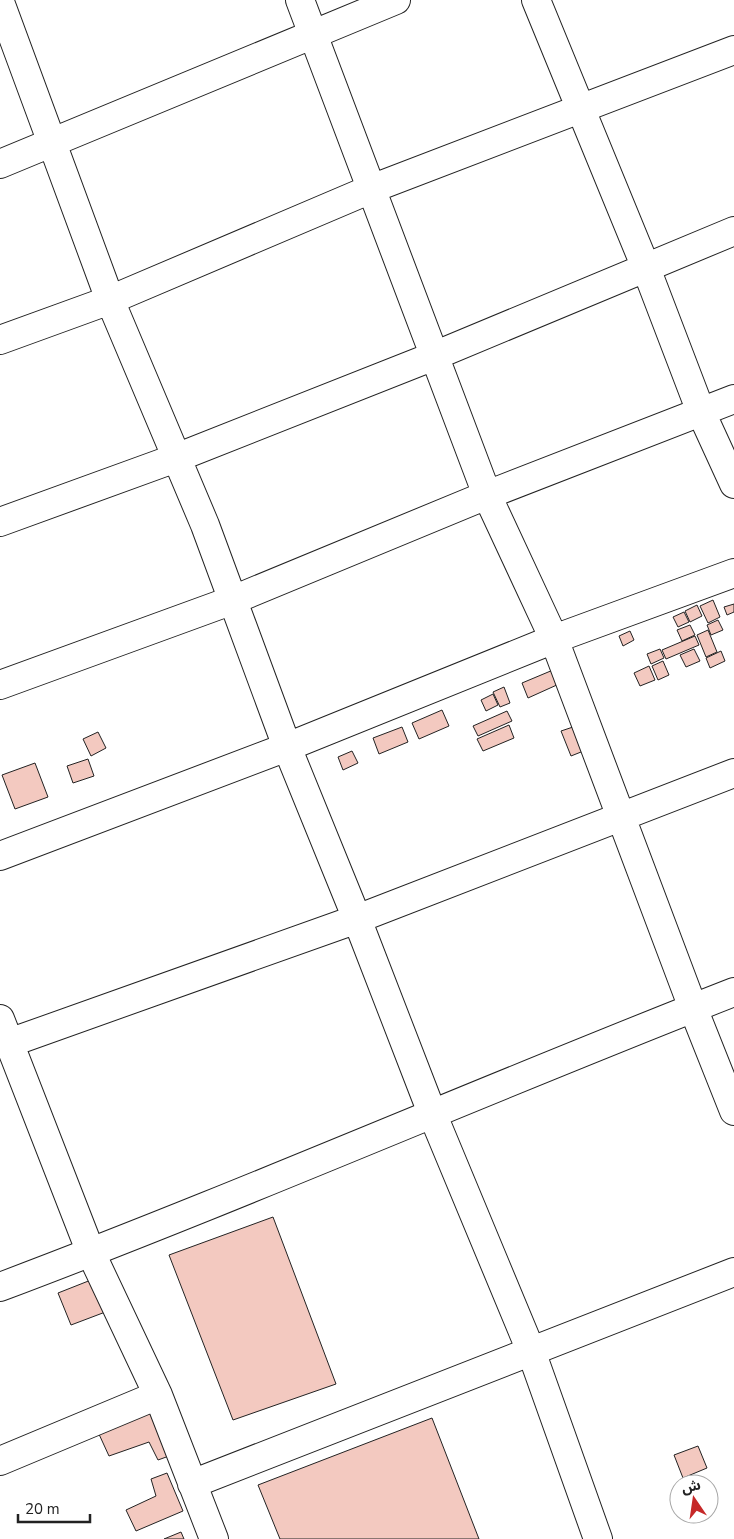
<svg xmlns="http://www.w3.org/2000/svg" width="734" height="1539" font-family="'Nunito Sans','Noto Sans Arabic',sans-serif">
	<rect width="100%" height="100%" fill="#fff"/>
	<path fill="#f3c9c0" stroke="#222" d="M713,600L720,617L708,623L700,606Z
		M734,604V612L727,615L724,607Z
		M697,605L702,616L690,622L685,611Z
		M684,612L689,622L678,627L673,617Z
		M718,620L723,630L711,635L707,625Z
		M690,625L695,635L682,641L677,630Z
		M708,630L717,652L706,657L697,635Z
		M630,631L634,640L623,646L619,636Z
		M695,636L699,645L666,659L662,650Z
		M660,649L664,658L651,664L647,654Z
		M694,649L700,661L686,667L680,655Z
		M721,651L725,661L710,668L706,658Z
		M663,661L669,675L658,680L652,666Z
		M649,666L655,680L640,686L634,673Z
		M553,670L559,684L528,698L522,683Z
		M504,687L510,703L500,707L493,692Z
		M493,694L498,705L486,711L481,700Z
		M442,710L449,726L419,739L412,723Z
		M507,711L512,721L478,736L473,726Z
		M509,725L514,738L483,751L477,739Z
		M576,726L586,750L571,756L561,731Z
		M402,727L408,742L379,754L373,738Z
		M98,732L106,748L91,756L83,739Z
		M352,751L358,763L343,770L338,757Z
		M88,759L94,776L73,783L67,766Z
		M35,763L48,797L15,809L2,775Z
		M273,1217L336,1384L233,1420L169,1255Z
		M96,1278L108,1311L71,1325L58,1293Z
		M163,1408L180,1452L158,1460L149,1442L109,1456L98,1432Z
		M432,1418L479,1539H280L258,1485Z
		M698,1446L707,1468L683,1478L674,1455Z
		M167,1473L183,1511L136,1531L126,1510L156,1496L151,1479Z
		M181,1532L184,1539H164Z"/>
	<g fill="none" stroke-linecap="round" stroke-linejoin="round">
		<g stroke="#222" stroke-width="30">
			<path id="minor" d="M300,0L487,495L554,639L693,1008L734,1111
				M536,0L646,268L701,412L734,484
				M0,2L110,300L205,525L287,747L357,919L432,1113L531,1351L598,1539
				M0,164L396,0
				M0,340L110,300L371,189L734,50
				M0,522L176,458L434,356L734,231
				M0,685L233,600L487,495L734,399
				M0,856L287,747L554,639L734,573
				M0,1019L91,1253L158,1395L214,1539
				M9,1043L357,919L734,773
				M0,1461L158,1395
				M192,1484L734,1272"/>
		</g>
		<g stroke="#222" stroke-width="30">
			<path id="highway" d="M0,1287C247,1194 488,1088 734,992"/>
		</g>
		<use href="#minor" stroke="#fff" stroke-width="28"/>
		<use href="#highway" stroke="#fff" stroke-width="28"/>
	</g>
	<g transform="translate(694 1499) rotate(347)"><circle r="24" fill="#ffffff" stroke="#a7a7a7"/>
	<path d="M0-4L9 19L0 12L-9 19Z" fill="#c62828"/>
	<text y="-8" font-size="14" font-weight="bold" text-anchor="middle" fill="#222222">ش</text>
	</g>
	<path d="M18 1514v8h72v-8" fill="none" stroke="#222222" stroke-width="2.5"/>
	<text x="25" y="1514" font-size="15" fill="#222222" stroke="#ffffff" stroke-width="4" paint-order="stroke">20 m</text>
</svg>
